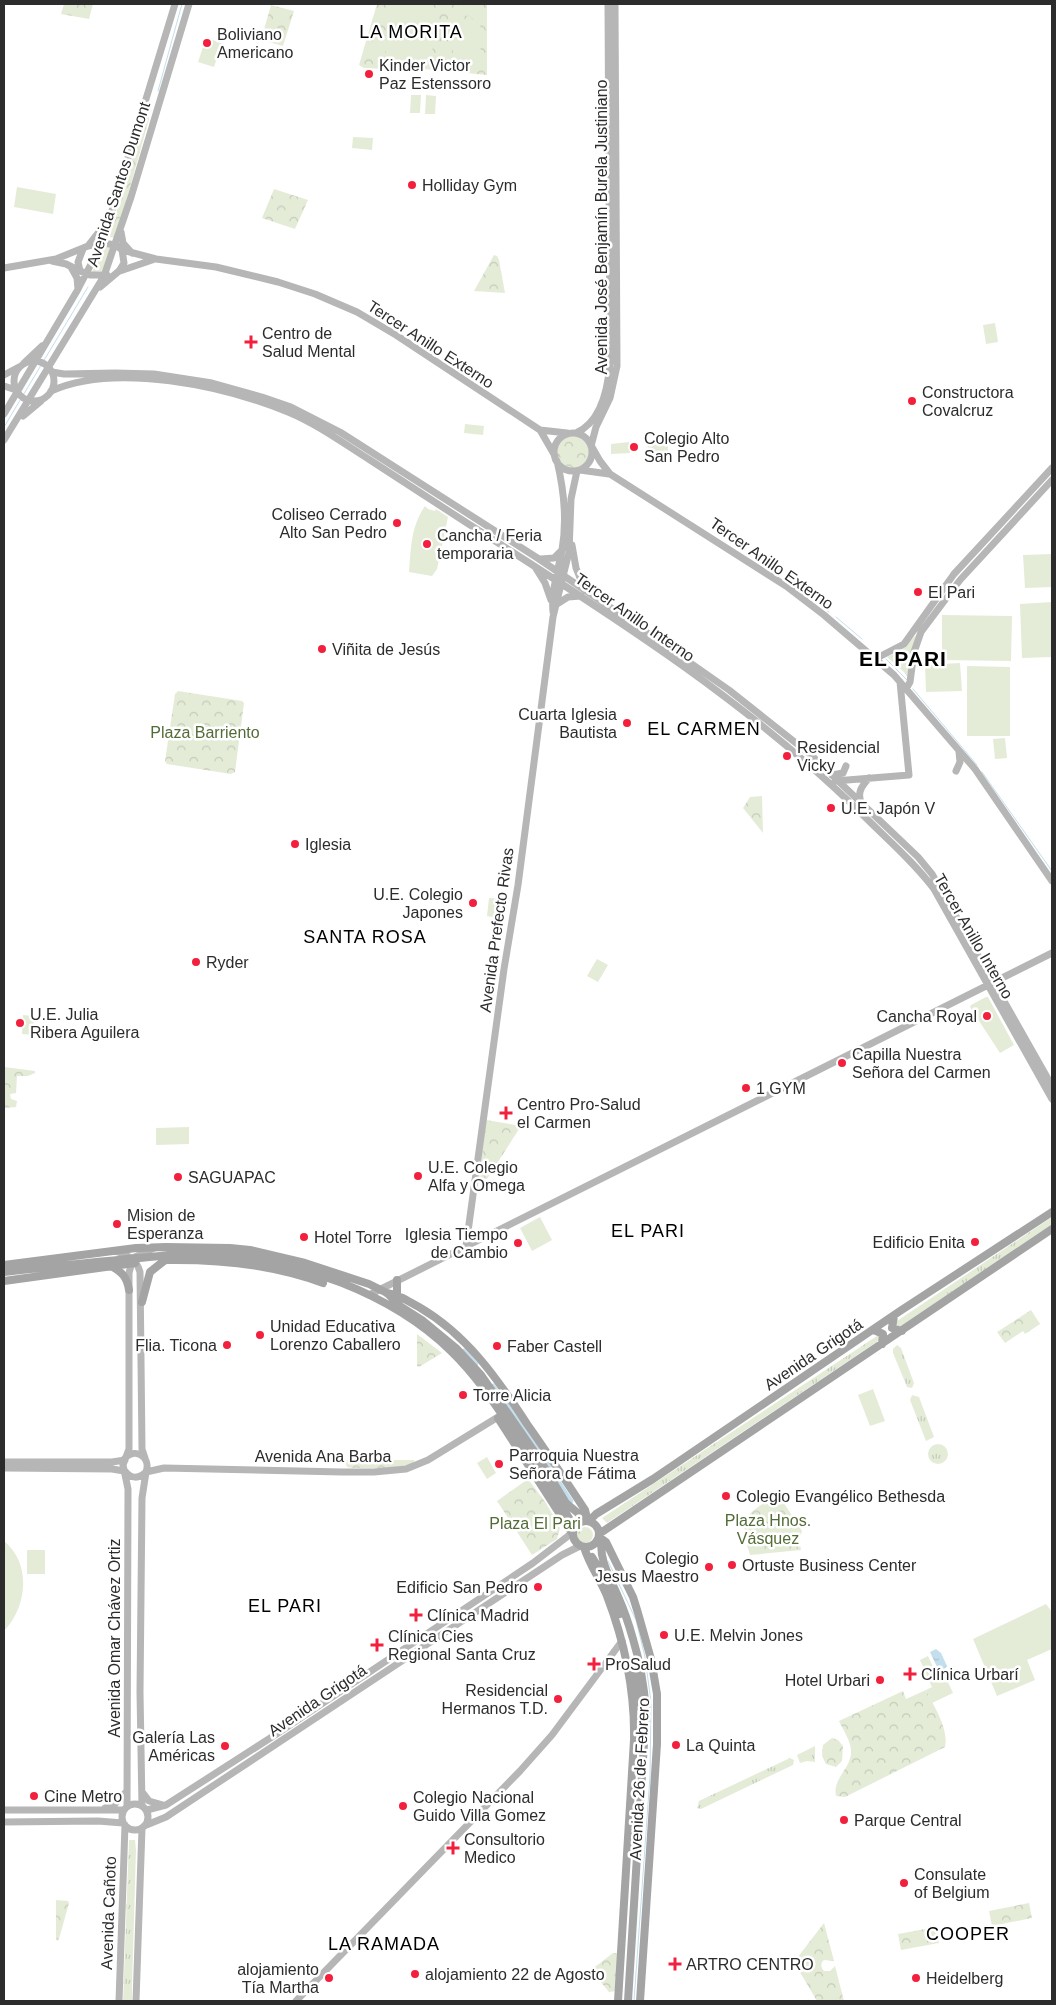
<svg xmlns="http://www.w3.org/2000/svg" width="1056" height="2005" font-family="Arial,sans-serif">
	<defs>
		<pattern id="grass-tufts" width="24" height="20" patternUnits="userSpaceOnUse" patternTransform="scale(1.25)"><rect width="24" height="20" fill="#e4ecd8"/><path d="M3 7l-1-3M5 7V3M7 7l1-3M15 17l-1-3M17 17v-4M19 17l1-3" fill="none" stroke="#c4cbba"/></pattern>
		<pattern id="forest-crowns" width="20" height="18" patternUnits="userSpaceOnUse" patternTransform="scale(1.25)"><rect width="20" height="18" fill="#e4ecd8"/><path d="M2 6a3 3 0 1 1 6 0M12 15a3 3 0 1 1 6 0" fill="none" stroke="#c4cbba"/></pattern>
		<pattern id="water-ripples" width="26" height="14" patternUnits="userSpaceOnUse" patternTransform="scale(1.25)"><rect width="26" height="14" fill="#c3dfed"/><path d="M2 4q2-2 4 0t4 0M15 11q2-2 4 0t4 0" fill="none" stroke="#a8c0cb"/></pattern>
	</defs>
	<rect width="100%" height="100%" fill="#fff"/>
	<path fill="url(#grass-tufts)" d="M107,247L112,248L102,271L92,272L103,249Z
		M1052,1217V1225L898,1328L894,1323Z
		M880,1334L881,1339L607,1523L602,1518Z
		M897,1345L901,1348L914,1383L912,1388L907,1387L893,1353V1349Z
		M912,1395L919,1397L934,1437L926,1441L910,1400Z
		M928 1454a10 10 0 1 1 20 0a10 10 0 1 1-20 0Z
		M577 1535a8 8 0 1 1 16 0a8 8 0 1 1-16 0Z
		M815,1746V1762L807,1761L800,1763L797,1755Z
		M790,1758L794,1760L793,1765L701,1809L697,1808L699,1801Z
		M129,1840H135L136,1850L132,1988V2001H123Z"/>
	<path fill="url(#forest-crowns)" d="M64,4H93L89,19L61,14Z
		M377,4H487V75L403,67L402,70L364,68L359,65Z
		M271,5L294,11L283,46L261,40Z
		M148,115L149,119L116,238L109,237L144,116Z
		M274,189L308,200L295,229L262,218Z
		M494,255L497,256L499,260L505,293L474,291Z
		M557 452a16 16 0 1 1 32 0a16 16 0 1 1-32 0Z
		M915,636L917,637L908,678L904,672L887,657L899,651Z
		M178,691L242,701L244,703L235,772L231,774L167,764L165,761L175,694Z
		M762,796L763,833L743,808L750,797Z
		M4,1067L35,1071V1073L28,1076H17L16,1093L10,1094L11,1099L17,1101L16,1107L4,1108Z
		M486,1120L521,1126L487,1179H479Z
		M1031,1310L1040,1324L1025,1334L1023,1331L1005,1343L997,1332Z
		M417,1334L442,1353L419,1367L417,1366Z
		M345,1460H414V1462L413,1464L391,1468H352L347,1467Z
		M528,1479L546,1503L560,1528L557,1539L532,1555L497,1501Z
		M778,1494L802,1531L799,1540L801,1550L750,1555C738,1515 746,1515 778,1494Z
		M926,1690C934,1707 949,1728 945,1747L845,1797L836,1796C832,1778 852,1768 851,1751C851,1741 843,1730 839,1721L903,1691L906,1699Z
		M832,1738L838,1740L843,1746L842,1761L836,1767L826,1764L822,1756L823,1745Z
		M56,1900L68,1901L69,1903L59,1939L57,1941L56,1938Z
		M1029,1903L1032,1918L992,1926L989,1911Z
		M824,1923L834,1961L824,1960C820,1963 821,1968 824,1971H830L835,1966L844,2001H817L794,1962Z
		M936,1927L939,1943L901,1950L898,1934Z
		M613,1953H618L616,1991L609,1992L591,1970Z"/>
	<path fill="#e4ecd8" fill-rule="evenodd" d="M387,4H431L433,61L389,62Z
		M459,4H479V10L465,11L475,16L476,13H480L481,67H475V64C466,70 455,68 449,59L448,20L451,14L459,11ZM459,15L470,16L475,21C475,33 480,63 465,64C459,65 455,62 452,58L451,21Z
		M453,21H474V58L453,59Z
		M206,38L222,43L214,67L198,62Z
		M372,42H385V61H372Z
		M411,95H421L420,113H410Z
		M426,95L436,96L435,114H425Z
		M353,137L373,138L372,150L352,148Z
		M17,187L56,194L53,214L14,207Z
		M995,323L998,342L986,344L983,325Z
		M465,424L484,426L483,435L464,433Z
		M647,440H668V452H648Z
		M629,442L630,453L611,454V444Z
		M425,506L428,509L435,511L436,509L448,517L437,569L432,576L409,572C411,548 411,526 425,506Z
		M1052,554V587L1025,588L1023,555Z
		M1052,602V657L1022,658L1020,604Z
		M942,615L1012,616L1011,661L942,660Z
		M960,663L962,691L926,692L925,665Z
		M967,666L1010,667V736H967Z
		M1005,738L1007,758L995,759L993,739Z
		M489,898L500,899L497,918L487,916Z
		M597,959L608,965L598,982L587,976Z
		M986,997H988L1014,1045L1000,1053L970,1007L971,1005Z
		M23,1015L34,1016L33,1035L22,1034Z
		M189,1127V1144L156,1145V1128Z
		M540,1217L552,1240L532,1251L520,1228Z
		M873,1389L885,1421L870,1426L858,1395Z
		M487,1457L496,1473L487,1479L477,1463Z
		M4,1541C32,1564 27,1607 4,1631Z
		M27,1550H45V1574H27Z
		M1046,1604L1052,1612V1649L1027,1660L1035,1680L997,1696L973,1639Z
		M928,1656L940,1683L947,1680L953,1693L932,1703L926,1690L932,1687L920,1660Z"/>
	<path fill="url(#water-ripples)" d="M936,1649L941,1653L947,1666L943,1671L938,1669L930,1652Z"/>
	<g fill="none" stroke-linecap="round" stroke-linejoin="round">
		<path stroke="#c3dfed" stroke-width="1" d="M158,91L182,4
			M4,427L88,287
			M798,590L823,607
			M826,610L829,612
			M836,617L862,639
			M886,659L907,680
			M913,689L977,765
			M982,772L1052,871
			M608,1561L636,1620L645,1657L651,1702L650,1776L634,2001"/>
		<path stroke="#c3dfed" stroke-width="4.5" d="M464,1351L476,1364
			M493,1386L525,1430L571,1501"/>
		<path stroke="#b6b6b6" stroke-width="7" d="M121,232L123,243L132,253
			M88,246L106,223
			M83,249L78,262L80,271L90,275H107
			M122,250L156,259L216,267L278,282L315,294L357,312L396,335L540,430L555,456
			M52,261L66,264L80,271
			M71,267L77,278L78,289
			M4,268L56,259L88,246L102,243L116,245L122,250L124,263L119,271L100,287
			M120,271L155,259
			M14 381a20 20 0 1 1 40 0a20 20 0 1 1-40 0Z
			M24,363L42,346
			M52,372L64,374L115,373L154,374L212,383L262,397L291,407L340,432L539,559L626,618L729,690L811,755L918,857L932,874L1052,1086
			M4,375L19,367
			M4,386L16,390
			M51,391C116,362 224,386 288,412C317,424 343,443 370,460C402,481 435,502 467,523C606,612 747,700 865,817C888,840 914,862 934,889L1052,1099
			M4,414L77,291L102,243L175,4
			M23,416L41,401
			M540,430L567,433
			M576,433C601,422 608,388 610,363L608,4
			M554 452a19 19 0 1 1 38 0a19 19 0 1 1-38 0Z
			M4,440L104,276L131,197L189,4
			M591,446L596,427L610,398L617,366L615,4
			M592,447L600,461L610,474L786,586L824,615L894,675L975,769L1052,881
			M580,470L609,474
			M572,545L576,568L585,590
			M541,559L554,558L562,550
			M535,567L545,583L551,600
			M557,604L568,597L581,596
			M553,612C551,591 558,571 562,550C567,521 564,490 557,461
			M875,659L904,644L954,574L1052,468
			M906,689L910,682L914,652L921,632L960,580L1052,480
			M956,771L960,762L959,752
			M832,775L843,773L846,766
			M835,781L909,775L900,682
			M861,802C857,792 862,786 869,778
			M466,1246L504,969L518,885L553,617L569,552L571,499L577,471
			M114,1251C128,1255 136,1258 140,1272L142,1449L145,1458
			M369,1295L1052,953
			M4,1462H112L125,1460
			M4,1468L112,1469L124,1471
			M125,1471C131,1479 139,1479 146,1472C151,1458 137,1447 125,1458
			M146,1472L164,1468L342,1472H374L406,1469L428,1460L498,1417
			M142,1792L149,1801L163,1805
			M122 1817a13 13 0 1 1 26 0a13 13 0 1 1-26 0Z
			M127,1806L128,1489L123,1465L129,1449V1273L133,1258L154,1248
			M142,1806L140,1692L142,1498L146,1472
			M105,1808L115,1804L126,1792
			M4,1810H123
			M147,1810L166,1805L275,1735L533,1563L572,1533
			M4,1822L98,1821L123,1823
			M144,1826L166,1817L562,1555L580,1546
			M119,2001L125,1825
			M136,2001L142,1828
			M296,2001L520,1771L552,1735L622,1641"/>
		<path stroke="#a4a4a4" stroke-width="8" d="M164,1260C218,1259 272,1264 323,1283
			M4,1265L136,1248L166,1247L230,1248L250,1250L305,1263L369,1284L387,1293L400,1306L422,1320L456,1348L481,1375L538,1457L566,1503L579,1514L586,1516
			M111,1266C122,1272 127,1277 129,1290
			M4,1272C49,1267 94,1262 139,1258C164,1256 189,1252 214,1254C298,1260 390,1292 451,1351C478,1377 499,1410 520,1441C539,1469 558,1498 574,1527
			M397,1280V1294
			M4,1281L135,1263
			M387,1293C400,1295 408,1301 419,1307C467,1335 497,1378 527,1424C547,1452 566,1481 585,1510L587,1518
			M142,1302L150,1272L169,1257
			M894,1316L892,1328L902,1331
			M874,1330L883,1334L882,1344
			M498,1418L572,1533
			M573 1534a13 13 0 1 1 26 0a13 13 0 1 1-26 0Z
			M589,1521L596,1514L653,1479L900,1311L1052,1212
			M599,1534L1052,1229
			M599,1537L606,1542L633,1597L638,1613L651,1659L657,1694V1744L640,2001
			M602,1540C598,1560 612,1581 619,1599C625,1612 629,1625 633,1639C640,1662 644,1686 646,1711L628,2001
			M584,1547C589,1564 600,1579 607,1596C625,1643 635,1690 634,1740L618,2001
			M592,1557L602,1573L620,1614
			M636,1673L641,1709"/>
	</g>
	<g fill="#f2203d" stroke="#fff" stroke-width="2">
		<circle cx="207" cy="43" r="5"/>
		<circle cx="369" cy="74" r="5"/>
		<circle cx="412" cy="185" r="5"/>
		<path d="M248.5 334.5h5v5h5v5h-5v5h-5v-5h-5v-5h5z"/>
		<circle cx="912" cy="401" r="5"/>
		<circle cx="634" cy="447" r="5"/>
		<circle cx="397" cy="523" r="5"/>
		<circle cx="427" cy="544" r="5"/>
		<circle cx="918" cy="592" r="5"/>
		<circle cx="322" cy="649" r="5"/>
		<circle cx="627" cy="723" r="5"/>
		<circle cx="787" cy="756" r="5"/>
		<circle cx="831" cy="808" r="5"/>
		<circle cx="295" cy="844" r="5"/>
		<circle cx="473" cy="903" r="5"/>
		<circle cx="196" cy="962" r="5"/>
		<circle cx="987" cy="1016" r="5"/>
		<circle cx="20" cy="1023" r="5"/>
		<circle cx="842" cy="1063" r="5"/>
		<circle cx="746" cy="1088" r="5"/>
		<path d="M503.5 1105.5h5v5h5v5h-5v5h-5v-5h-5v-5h5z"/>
		<circle cx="418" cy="1176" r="5"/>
		<circle cx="178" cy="1177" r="5"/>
		<circle cx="117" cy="1224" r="5"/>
		<circle cx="304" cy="1237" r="5"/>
		<circle cx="975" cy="1242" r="5"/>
		<circle cx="518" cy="1243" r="5"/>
		<circle cx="260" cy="1335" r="5"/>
		<circle cx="227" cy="1345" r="5"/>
		<circle cx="497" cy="1346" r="5"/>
		<circle cx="463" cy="1395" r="5"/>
		<circle cx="499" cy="1464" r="5"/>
		<circle cx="726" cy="1496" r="5"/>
		<circle cx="732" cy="1565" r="5"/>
		<circle cx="709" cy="1567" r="5"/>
		<circle cx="538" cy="1587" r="5"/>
		<path d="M413.5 1607.5h5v5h5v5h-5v5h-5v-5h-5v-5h5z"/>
		<circle cx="664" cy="1635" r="5"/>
		<path d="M374.5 1637.5h5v5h5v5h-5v5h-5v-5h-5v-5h5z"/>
		<path d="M591.5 1656.5h5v5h5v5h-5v5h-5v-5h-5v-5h5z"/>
		<path d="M907.5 1666.5h5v5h5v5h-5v5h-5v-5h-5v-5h5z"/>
		<circle cx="880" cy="1680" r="5"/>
		<circle cx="558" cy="1699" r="5"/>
		<circle cx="676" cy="1745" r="5"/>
		<circle cx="225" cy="1746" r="5"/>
		<circle cx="34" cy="1796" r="5"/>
		<circle cx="403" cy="1806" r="5"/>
		<circle cx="844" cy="1820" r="5"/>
		<path d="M450.5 1840.5h5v5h5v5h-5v5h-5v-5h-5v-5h5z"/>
		<circle cx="904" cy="1883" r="5"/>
		<path d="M672.5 1956.5h5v5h5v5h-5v5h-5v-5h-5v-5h5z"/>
		<circle cx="415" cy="1974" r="5"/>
		<circle cx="329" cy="1978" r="5"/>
		<circle cx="916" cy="1978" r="5"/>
	</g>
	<g text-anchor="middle" stroke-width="5" stroke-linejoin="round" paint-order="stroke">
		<g font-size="16" fill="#2c2c2c" stroke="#fff" text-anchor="start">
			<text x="217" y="40">Boliviano<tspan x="217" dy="18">Americano</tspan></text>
			<text x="379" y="71">Kinder Victor<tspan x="379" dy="18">Paz Estenssoro</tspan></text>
			<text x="422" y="191">Holliday Gym</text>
			<text x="262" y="339">Centro de<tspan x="262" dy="18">Salud Mental</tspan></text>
			<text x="922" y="398">Constructora<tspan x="922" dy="18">Covalcruz</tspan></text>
			<text x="644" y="444">Colegio Alto<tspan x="644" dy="18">San Pedro</tspan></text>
			<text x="387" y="520" text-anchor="end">Coliseo Cerrado<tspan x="387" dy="18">Alto San Pedro</tspan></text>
			<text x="437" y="541">Cancha / Feria<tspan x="437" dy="18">temporaria</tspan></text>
			<text x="928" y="598">El Pari</text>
			<text x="332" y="655">Viñita de Jesús</text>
			<text x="617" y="720" text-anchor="end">Cuarta Iglesia<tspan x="617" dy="18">Bautista</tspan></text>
			<text x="797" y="753">Residencial<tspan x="797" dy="18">Vicky</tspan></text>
			<text x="841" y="814">U.E. Japón V</text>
			<text x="305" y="850">Iglesia</text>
			<text x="463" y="900" text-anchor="end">U.E. Colegio<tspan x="463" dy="18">Japones</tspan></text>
			<text x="206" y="968">Ryder</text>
			<text x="30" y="1020">U.E. Julia<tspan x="30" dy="18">Ribera Aguilera</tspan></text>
			<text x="977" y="1022" text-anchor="end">Cancha Royal</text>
			<text x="852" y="1060">Capilla Nuestra<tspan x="852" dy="18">Señora del Carmen</tspan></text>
			<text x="756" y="1094">1 GYM</text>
			<text x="517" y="1110">Centro Pro-Salud<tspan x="517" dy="18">el Carmen</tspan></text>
			<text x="428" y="1173">U.E. Colegio<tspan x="428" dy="18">Alfa y Omega</tspan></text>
			<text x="188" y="1183">SAGUAPAC</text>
			<text x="127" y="1221">Mision de<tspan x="127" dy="18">Esperanza</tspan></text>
			<text x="508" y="1240" text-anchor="end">Iglesia Tiempo<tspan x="508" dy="18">de Cambio</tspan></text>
			<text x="314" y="1243">Hotel Torre</text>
			<text x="965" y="1248" text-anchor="end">Edificio Enita</text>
			<text x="270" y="1332">Unidad Educativa<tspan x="270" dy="18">Lorenzo Caballero</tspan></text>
			<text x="217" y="1351" text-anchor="end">Flia. Ticona</text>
			<text x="507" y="1352">Faber Castell</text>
			<text x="473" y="1401">Torre Alicia</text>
			<text x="509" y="1461">Parroquia Nuestra<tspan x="509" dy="18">Señora de Fátima</tspan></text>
			<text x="736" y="1502">Colegio Evangélico Bethesda</text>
			<text x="699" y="1564" text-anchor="end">Colegio<tspan x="699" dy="18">Jesus Maestro</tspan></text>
			<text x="742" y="1571">Ortuste Business Center</text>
			<text x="528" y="1593" text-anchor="end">Edificio San Pedro</text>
			<text x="427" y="1621">Clínica Madrid</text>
			<text x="674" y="1641">U.E. Melvin Jones</text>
			<text x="388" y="1642">Clínica Cies<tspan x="388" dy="18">Regional Santa Cruz</tspan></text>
			<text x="605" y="1670">ProSalud</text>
			<text x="921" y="1680">Clínica Urbarí</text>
			<text x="870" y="1686" text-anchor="end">Hotel Urbari</text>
			<text x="548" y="1696" text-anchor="end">Residencial<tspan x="548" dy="18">Hermanos T.D.</tspan></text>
			<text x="215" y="1743" text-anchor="end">Galería Las<tspan x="215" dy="18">Américas</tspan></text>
			<text x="686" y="1751">La Quinta</text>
			<text x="44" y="1802">Cine Metro</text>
			<text x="413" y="1803">Colegio Nacional<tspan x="413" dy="18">Guido Villa Gomez</tspan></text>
			<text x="854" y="1826">Parque Central</text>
			<text x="464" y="1845">Consultorio<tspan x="464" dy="18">Medico</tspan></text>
			<text x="914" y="1880">Consulate<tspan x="914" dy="18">of Belgium</tspan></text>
			<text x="686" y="1970">ARTRO CENTRO</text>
			<text x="319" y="1975" text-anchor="end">alojamiento<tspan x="319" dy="18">Tía Martha</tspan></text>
			<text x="425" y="1980">alojamiento 22 de Agosto</text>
			<text x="926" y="1984">Heidelberg</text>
		</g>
		<g font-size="16" fill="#2c2c2c" stroke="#fff">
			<text transform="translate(118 184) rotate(-72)" y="6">Avenida Santos Dumont</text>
			<text transform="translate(601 227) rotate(-90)" y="6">Avenida José Benjamín Burela Justiniano</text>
			<text transform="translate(431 344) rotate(33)" y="6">Tercer Anillo Externo</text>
			<text transform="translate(772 563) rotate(35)" y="6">Tercer Anillo Externo</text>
			<text transform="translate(635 617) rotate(35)" y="6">Tercer Anillo Interno</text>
			<text transform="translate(496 930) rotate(-82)" y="6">Avenida Prefecto Rivas</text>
			<text transform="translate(974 936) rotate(60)" y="6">Tercer Anillo Interno</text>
			<text transform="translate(813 1354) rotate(-34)" y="6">Avenida Grigotá</text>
			<text x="323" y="1462">Avenida Ana Barba</text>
			<text transform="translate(114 1638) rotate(-90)" y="6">Avenida Omar Chávez Ortiz</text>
			<text transform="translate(317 1700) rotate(-34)" y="6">Avenida Grigotá</text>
			<text transform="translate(639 1779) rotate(-87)" y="6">Avenida 26 de Febrero</text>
			<text transform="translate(108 1913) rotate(-88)" y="6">Avenida Cañoto</text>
		</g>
		<g font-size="16" fill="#536b37" stroke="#fff">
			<text x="205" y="738">Plaza Barriento</text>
			<text x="768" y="1526">Plaza Hnos.<tspan x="768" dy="18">Vásquez</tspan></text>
			<text x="535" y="1529">Plaza El Pari</text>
		</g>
		<g font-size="18" letter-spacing="1" fill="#000" stroke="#fff">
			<text x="411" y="38">LA MORITA</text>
			<text x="704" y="735">EL CARMEN</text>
			<text x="365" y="943">SANTA ROSA</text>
			<text x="648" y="1237">EL PARI</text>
			<text x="285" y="1612">EL PARI</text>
			<text x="968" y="1940">COOPER</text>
			<text x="384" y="1950">LA RAMADA</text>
		</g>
		<g font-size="21" font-weight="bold" letter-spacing="1" fill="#000" stroke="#fff">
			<text x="903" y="666">EL PARI</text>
		</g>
	</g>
	<rect width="1056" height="2005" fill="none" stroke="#2c2c2c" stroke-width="10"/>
</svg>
